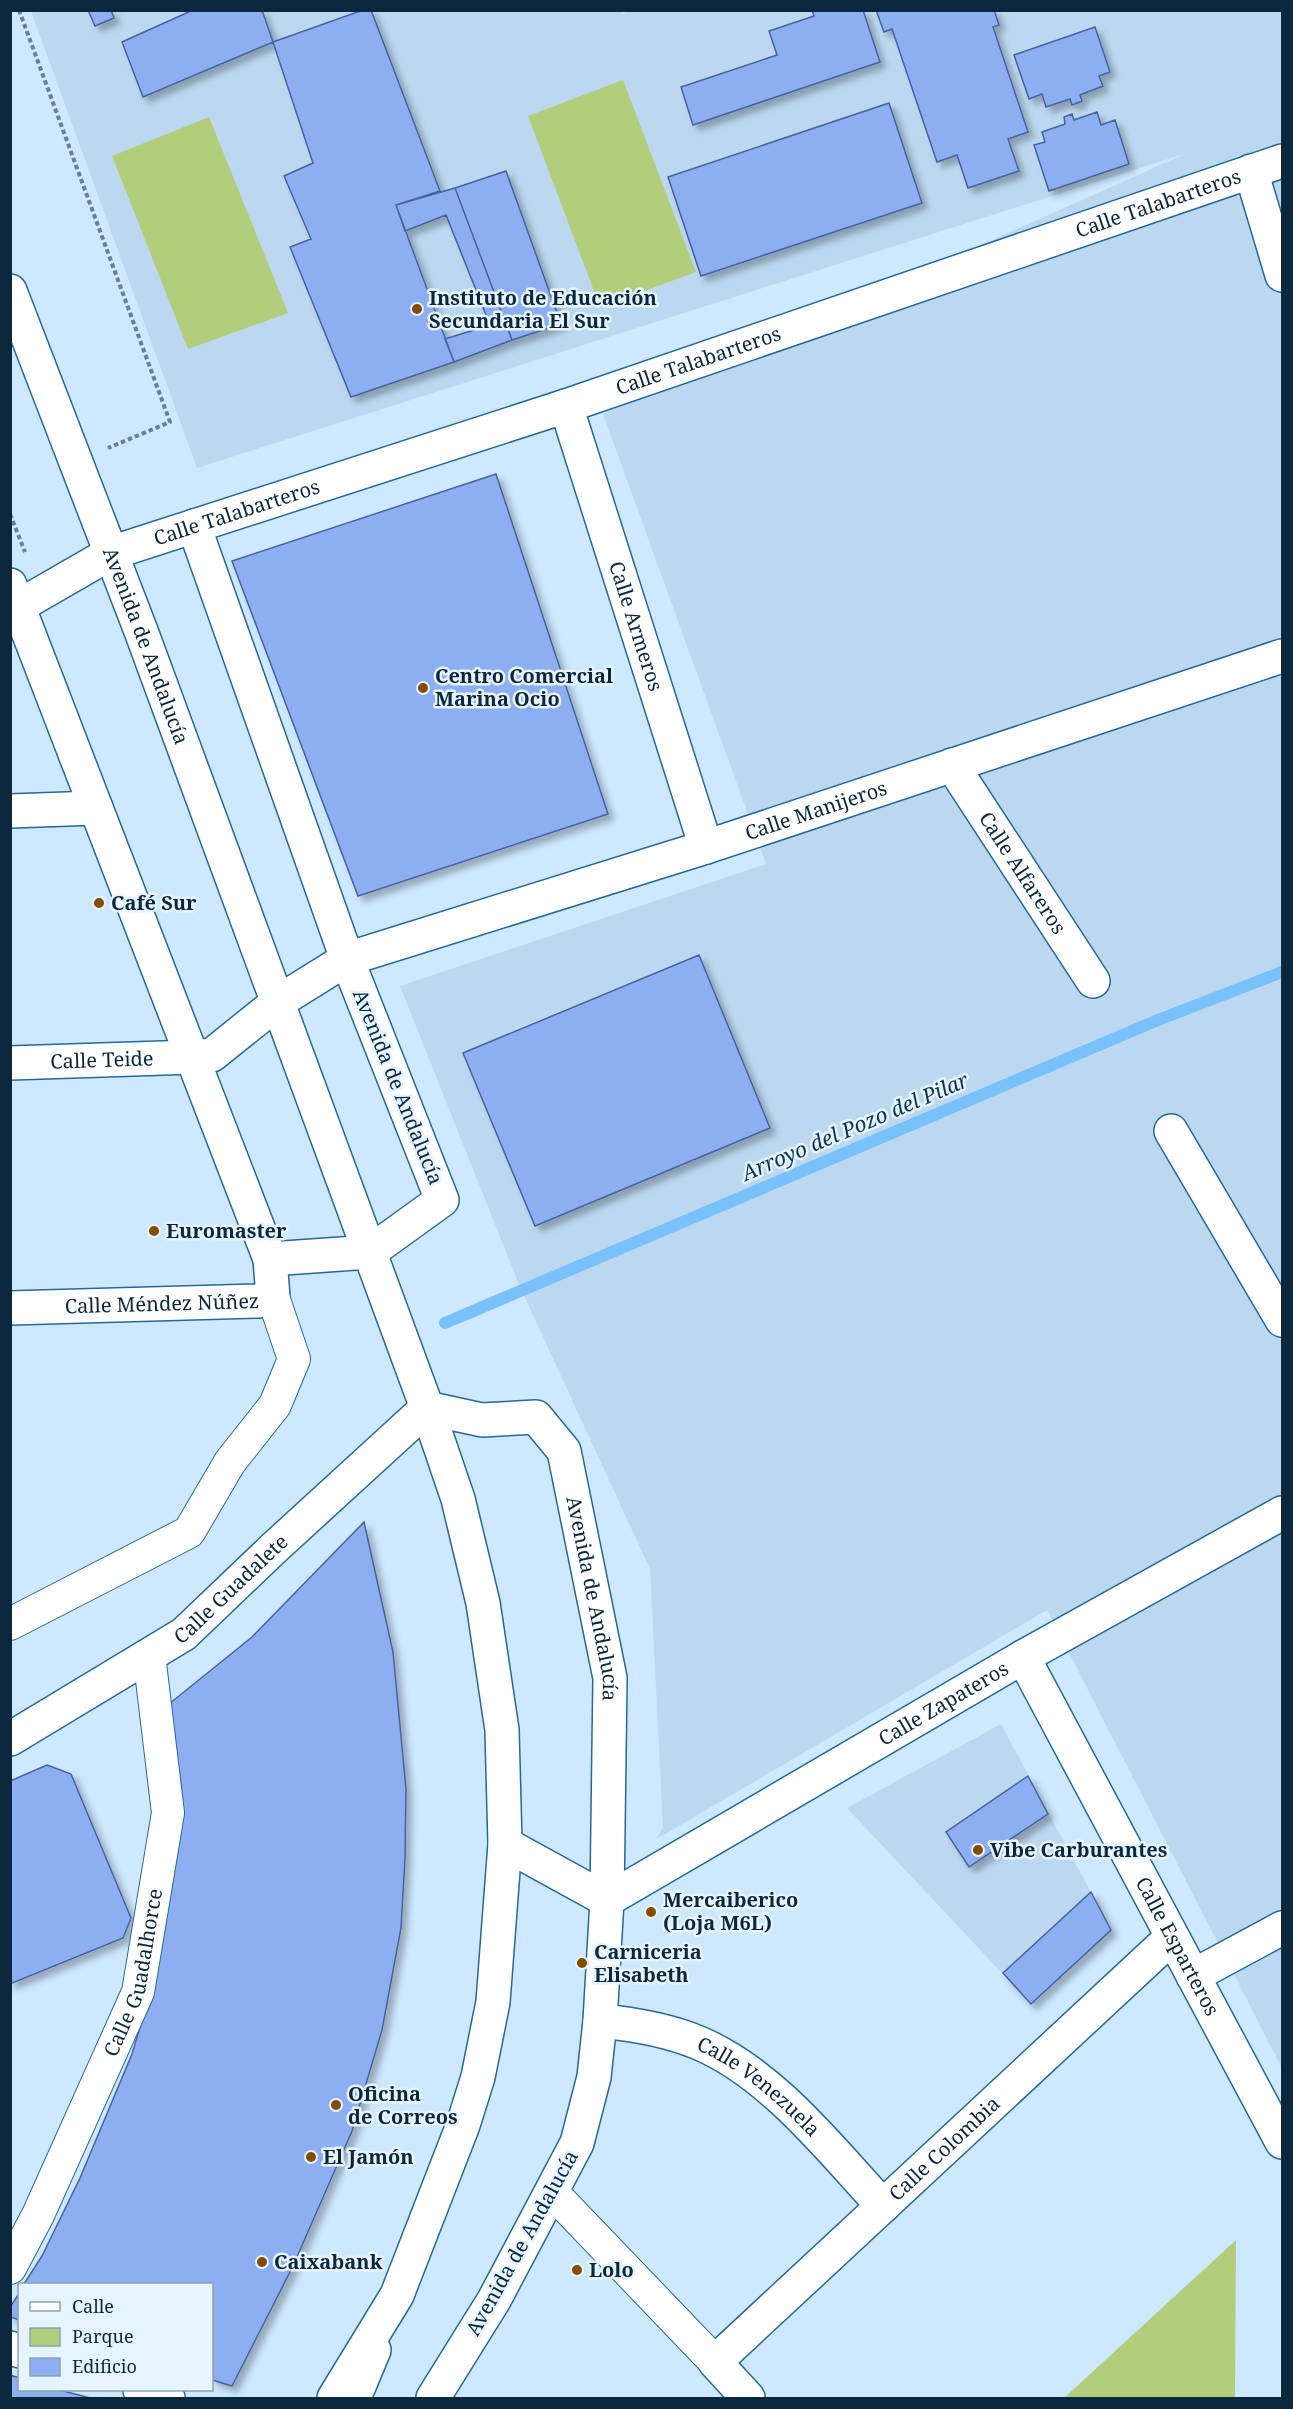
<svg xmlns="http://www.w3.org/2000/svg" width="1293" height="2409" font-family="'Noto Serif',serif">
	<defs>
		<filter id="shadow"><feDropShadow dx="5.5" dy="5.5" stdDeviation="3" flood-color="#0004"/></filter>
	</defs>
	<rect width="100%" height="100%" fill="#cee8ff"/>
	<path fill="#bcd8f0" d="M621,10L622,14L633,10L1282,11V2068L1047,1610L655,1840L663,1828L650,1569L520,1287L400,986L766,864L603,414L1187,153L197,468L31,11Z
		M1001,1724L1111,1930L1031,2004L847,1808Z"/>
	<path fill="#b2cd7c" d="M623,80L696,272L600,307L528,116Z
		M209,117L288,313L188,349L112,156Z
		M1236,2240L1235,2398H1064Z"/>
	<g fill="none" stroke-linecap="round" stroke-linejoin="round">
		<path stroke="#79c1fa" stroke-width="12" d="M445,1323L1158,1020L1282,972"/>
	</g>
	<path fill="#8daef0" stroke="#4663a0" stroke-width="1.5" filter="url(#shadow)" d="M88,10H111L114,18L95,26Z
		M193,10H262L273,42L143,97L122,42Z
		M363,10H371L440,191L396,205L454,362L351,397L290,247L311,239L284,176L313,163L273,42Z
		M812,10H863L880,62L693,125L681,87L777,55L769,31L814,16Z
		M876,10H994L999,25L993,27L1028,132L1008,139L1019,171L968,188L957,155L937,162L892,29L884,32Z
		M1095,27L1110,72L1099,76L1103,86L1080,95L1082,101L1072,105L1070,99L1046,107L1042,94L1029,99L1014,55Z
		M889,103L922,203L701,276L668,177Z
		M1097,112L1101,125L1115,120L1129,164L1049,191L1034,145L1045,142L1042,132L1065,124L1064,117L1072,114L1074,120Z
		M506,171L561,324L512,340L455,188Z
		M455,188L512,340L454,362L445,339L490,325L446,215L405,231L396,205Z
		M496,474L608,814L358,896L232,561Z
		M699,955L770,1128L535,1226L463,1053Z
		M364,1522L393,1652L406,1789L405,1858L401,1928L382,2030L352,2131L293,2266L232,2386L212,2380V2284H24L42,2256L80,2178L132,2054L155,1977L169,1704L252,1637Z
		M47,1765L71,1774L131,1918L123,1938L10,1984V1781Z
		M1028,1776L1048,1814L969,1867L946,1832Z
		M1091,1892L1111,1930L1031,2004L1003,1973Z
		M20,2292V2320L10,2317V2307Z
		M10,2375L20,2378V2390H60L90,2398H10Z"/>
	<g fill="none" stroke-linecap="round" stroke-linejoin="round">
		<g stroke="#24699a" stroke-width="34">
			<g id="pedestrian">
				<path d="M10,1624L189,1532L230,1462L275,1405L294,1359L273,1297"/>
				<path d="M552,2192L715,2362"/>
				<path id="s1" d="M10,2268L38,2215L138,1992L168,1813L149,1655"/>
			</g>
		</g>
		<g stroke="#24699a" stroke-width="36">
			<g id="minor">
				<path d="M1251,171L1282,275"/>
				<path id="s2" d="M566,406L706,847"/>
				<path d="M10,585L270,1259L370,1252L442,1200L347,959L194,526"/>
				<path d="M10,607L19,606L111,553"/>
				<path id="s3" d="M952,765L1093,981"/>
				<path d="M10,811L96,808"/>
				<path id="s4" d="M10,1063L194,1057L212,1055L278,1002L347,959L706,847L1282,656"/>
				<path d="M1171,1131L1282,1320"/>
				<path id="s5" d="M10,1308L258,1301L273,1297L270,1259"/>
				<path id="s6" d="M1023,1657L1282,2142"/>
				<path id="s7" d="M10,1739L184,1634L274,1548L427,1408L482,1420L536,1417L564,1451L610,1678L607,1900L600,2021L594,2077L577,2143L494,2300L433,2398"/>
				<path d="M1193,1976L1282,1928"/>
				<path id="s8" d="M600,2021C633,2024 668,2030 699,2043C772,2074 830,2149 883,2206"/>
				<path d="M10,2348L20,2351"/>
				<path d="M140,2390L168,2398"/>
				<path id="s9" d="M748,2398L715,2362L1172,1937"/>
			</g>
		</g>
		<g stroke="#24699a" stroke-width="36">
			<g id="tertiary">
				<path id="s10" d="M111,553L566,406L1282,161"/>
				<path id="s11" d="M505,1844L607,1900L1023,1657L1282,1513"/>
				<path d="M354,2398L374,2350"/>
			</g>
		</g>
		<g stroke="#24699a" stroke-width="36">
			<g id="trunk">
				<path id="s12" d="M10,291L141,631L427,1408L458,1499L483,1603L502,1730L505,1844L493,2002L478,2077L463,2125L397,2295L334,2398"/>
			</g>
		</g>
		<path stroke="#658196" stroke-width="4" stroke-dasharray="4.5 3" stroke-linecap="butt" d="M19,10L170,422L108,448
			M10,514L25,552"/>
		<use href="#pedestrian" stroke="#fff" stroke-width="32"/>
		<use href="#minor" stroke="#fff" stroke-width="33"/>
		<use href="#tertiary" stroke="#fff" stroke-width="33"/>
		<use href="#trunk" stroke="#fff" stroke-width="33"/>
	</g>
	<g fill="#854c00" stroke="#e6f4ff" stroke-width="2">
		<circle cx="417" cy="309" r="6"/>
		<circle cx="423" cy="688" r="6"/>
		<circle cx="99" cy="903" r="6"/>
		<circle cx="154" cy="1231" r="6"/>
		<circle cx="978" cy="1850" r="6"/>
		<circle cx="651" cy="1912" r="6"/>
		<circle cx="582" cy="1963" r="6"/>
		<circle cx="336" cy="2105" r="6"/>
		<circle cx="311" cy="2157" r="6"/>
		<circle cx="262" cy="2262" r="6"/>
		<circle cx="577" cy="2270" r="6"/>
	</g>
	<g text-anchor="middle" stroke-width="5" stroke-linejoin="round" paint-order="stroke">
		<g font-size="20" fill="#0a273c" stroke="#e6f4ff">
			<text dy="7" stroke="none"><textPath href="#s10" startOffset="1104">Calle Talabarteros</textPath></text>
			<text dy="7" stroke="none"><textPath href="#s10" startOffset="618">Calle Talabarteros</textPath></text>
			<text dy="7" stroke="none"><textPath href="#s10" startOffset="132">Calle Talabarteros</textPath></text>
			<text dy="7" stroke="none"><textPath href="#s2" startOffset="231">Calle Armeros</textPath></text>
			<text dy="7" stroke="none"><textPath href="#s12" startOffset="380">Avenida de Andalucía</textPath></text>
			<text dy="7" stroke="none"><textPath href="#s4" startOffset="860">Calle Manijeros</textPath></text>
			<text dy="7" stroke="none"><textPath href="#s3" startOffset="129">Calle Alfareros</textPath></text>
			<text dy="7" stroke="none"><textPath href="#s4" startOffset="92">Calle Teide</textPath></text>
			<text transform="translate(398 1087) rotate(68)" y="7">Avenida de Andalucía</text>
			<text dy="7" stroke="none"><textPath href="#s5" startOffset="152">Calle Méndez Núñez</textPath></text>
			<text dy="7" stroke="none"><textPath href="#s7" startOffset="268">Calle Guadalete</textPath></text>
			<text dy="7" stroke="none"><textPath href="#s7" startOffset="840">Avenida de Andalucía</textPath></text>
			<text dy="7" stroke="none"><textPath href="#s11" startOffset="506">Calle Zapateros</textPath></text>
			<text dy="7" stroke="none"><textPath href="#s6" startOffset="328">Calle Esparteros</textPath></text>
			<text dy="7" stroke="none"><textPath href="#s1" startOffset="322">Calle Guadalhorce</textPath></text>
			<text dy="7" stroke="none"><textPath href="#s8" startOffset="176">Calle Venezuela</textPath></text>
			<text dy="7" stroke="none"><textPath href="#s9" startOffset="362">Calle Colombia</textPath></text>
			<text transform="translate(522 2243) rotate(-61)" y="7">Avenida de Andalucía</text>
		</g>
		<g font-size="20" font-weight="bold" fill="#0a273c" stroke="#e6f4ff" text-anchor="start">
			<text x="429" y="305">Instituto de Educación<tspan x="429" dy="23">Secundaria El Sur</tspan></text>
			<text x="435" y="683">Centro Comercial<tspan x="435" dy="23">Marina Ocio</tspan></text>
			<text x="111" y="910">Café Sur</text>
			<text x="166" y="1238">Euromaster</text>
			<text x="990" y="1857">Vibe Carburantes</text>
			<text x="663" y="1907">Mercaiberico<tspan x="663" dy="23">(Loja M6L)</tspan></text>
			<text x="594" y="1959">Carniceria<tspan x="594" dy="23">Elisabeth</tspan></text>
			<text x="348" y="2101">Oficina<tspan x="348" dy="23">de Correos</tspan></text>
			<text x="323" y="2164">El Jamón</text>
			<text x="274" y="2269">Caixabank</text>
			<text x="589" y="2277">Lolo</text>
		</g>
		<g font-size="21" font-style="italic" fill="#0d3551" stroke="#e6f4ff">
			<text transform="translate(855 1127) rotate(-23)" y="7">Arroyo del Pozo del Pilar</text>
		</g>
	</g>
	<rect width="1293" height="2409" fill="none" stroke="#0a273c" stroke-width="24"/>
	<rect x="18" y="2283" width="195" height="108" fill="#e6f4ff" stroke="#8ea2b1" stroke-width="1.5"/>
	<rect x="30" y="2302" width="30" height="9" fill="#ffffff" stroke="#8ea2b1" stroke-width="1.5"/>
	<text x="72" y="2313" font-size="18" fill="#0a273c">Calle</text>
	<rect x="30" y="2328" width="30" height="18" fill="#b2cd7c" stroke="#8ea2b1" stroke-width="1.5"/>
	<text x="72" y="2343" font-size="18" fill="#0a273c">Parque</text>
	<rect x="30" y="2358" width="30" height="18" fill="#8daef0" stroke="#8ea2b1" stroke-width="1.5"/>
	<text x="72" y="2373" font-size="18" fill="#0a273c">Edificio</text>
</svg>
